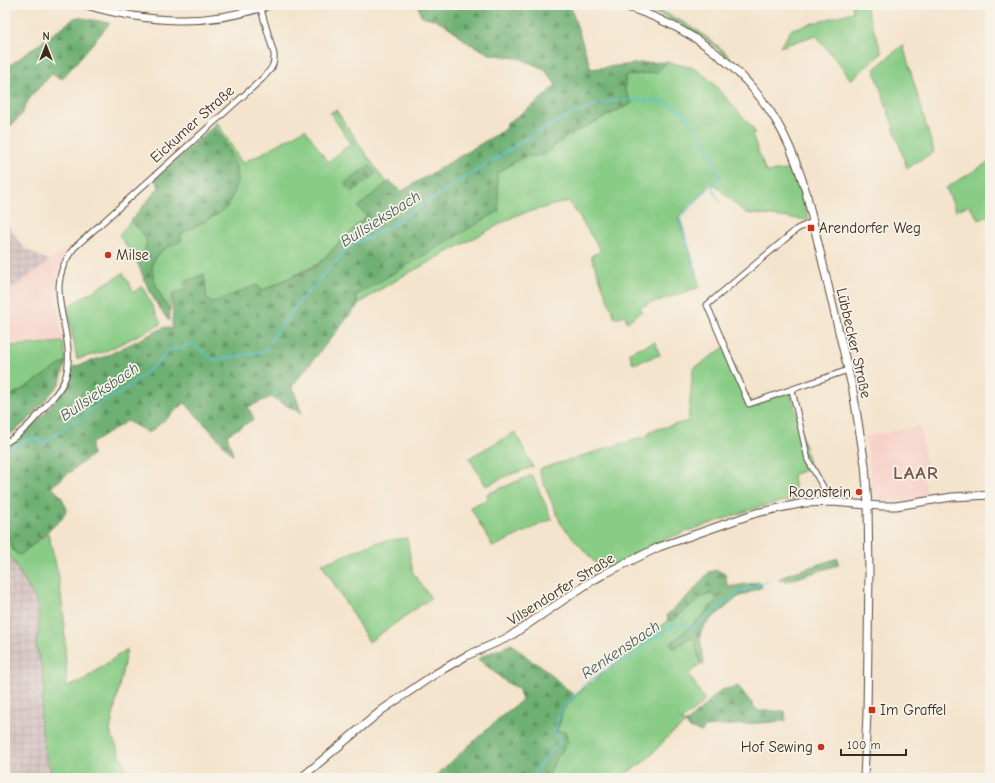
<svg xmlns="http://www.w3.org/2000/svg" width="995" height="783" font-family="'Comic Neue',sans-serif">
	<defs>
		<pattern id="industrial-grid" width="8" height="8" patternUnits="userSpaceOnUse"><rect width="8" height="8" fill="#d2bfc0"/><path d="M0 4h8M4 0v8" fill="none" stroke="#b5a4a5"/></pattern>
		<pattern id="forest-firs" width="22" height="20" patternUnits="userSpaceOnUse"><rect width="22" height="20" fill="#6eb073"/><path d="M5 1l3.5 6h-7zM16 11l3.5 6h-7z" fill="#5c8f5e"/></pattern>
	</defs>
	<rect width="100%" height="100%" fill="#f7f3e8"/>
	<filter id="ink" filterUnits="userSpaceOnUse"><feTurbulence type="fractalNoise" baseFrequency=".025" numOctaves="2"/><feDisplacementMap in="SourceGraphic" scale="8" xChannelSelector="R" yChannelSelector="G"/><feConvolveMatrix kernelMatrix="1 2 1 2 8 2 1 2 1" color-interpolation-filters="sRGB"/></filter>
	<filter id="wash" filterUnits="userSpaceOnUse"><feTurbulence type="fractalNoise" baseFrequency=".012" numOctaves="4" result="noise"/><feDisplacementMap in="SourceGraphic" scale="16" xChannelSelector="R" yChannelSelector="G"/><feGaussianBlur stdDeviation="0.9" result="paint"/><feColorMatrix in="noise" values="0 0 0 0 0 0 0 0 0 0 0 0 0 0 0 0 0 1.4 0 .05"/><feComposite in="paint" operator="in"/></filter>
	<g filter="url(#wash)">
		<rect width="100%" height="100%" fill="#f4e4cd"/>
		<path fill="#f7d1c8" d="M71,246L60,265L56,281L55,295L63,342L10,346L5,333V293Z
			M920,426L926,465L921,468L928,498L911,501H894L877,499L873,493L866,436Z"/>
		<path fill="url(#industrial-grid)" d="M5,221L24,248L50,261L5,293Z
			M5,542L10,556L37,602L39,615V631L36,645L43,674L44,691L40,719L45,753L53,778H5Z"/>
		<path fill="#89cc86" stroke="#627b52" d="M632,5H649L683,22L700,32L725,52L744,73C730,60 716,46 700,35C679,22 655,12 632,5Z
			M852,5H865L882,53L851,80L816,35L780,47L792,29L853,12Z
			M903,45L934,152L907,168L874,69Z
			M667,62L694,68L711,81L752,127L755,133L752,134L766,172L795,169L809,220L745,213L712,182L678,217L700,287L640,307L642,311L627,322L625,315L615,318L591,256L601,251L569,201L517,215L407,274L381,289L359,304L355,296L438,247L497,173L523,157L544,155L567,136L631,104L625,90V76L657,72Z
			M336,110L381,176L388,183L358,207L366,216L318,264L261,291L257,285L213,302L207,300L204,275L184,282L188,289L173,293L170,308L167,307C161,295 146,272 155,258C161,249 172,245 181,241V234L218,214L228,206L237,185L238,177L236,166L223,139L214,126L217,122L242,163L261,154L305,129L328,162L351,143L330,113Z
			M990,161V215L979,220L969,205L956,211L946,188Z
			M130,222C137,226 149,237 146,246C145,252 140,258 138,264L119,235Z
			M123,273L134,292L142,286L161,324L104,352L77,359L67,307Z
			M5,333L10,346L63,342L66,361L26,387L5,399Z
			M655,342L660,355L633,364L629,352Z
			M726,346L750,403L790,389L810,468L793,475L796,499L759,507L671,537L602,571L561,524L540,475V469L649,435L650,431L688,421L693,369Z
			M515,432L533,467L509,475L486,486L469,458Z
			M532,475L552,519L493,547L470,507L488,499L487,494Z
			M5,527L14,552L20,555L48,533L58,573L64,618L67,687L83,680L127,649L110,731L130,778H53L45,753L40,719L44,691L43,674L36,645L39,631V615L37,602L10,556L5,542Z
			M407,538L413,573L431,598L369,642L322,564L378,542Z
			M711,593L718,599L698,620L671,643L674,648L676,647L689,638L695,640L700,664L689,674L705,701L681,721L686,723L669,736L644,762L618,778H547L555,761L568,742L555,732L560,722L562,711L575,696L668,620H673L701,598Z"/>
		<path fill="url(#forest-firs)" stroke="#546d48" d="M418,5H570L591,69L641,63L667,62L657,72L625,76V90L632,103L567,136L544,155L523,157L497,173L499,211L355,296L359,304L292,386L302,414L271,397L248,407L254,419L227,435L233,455L185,403L149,433L127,421L91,444L92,455L51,487L61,496L67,509L62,519L20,555L14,552L5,527V448C28,431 50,411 64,387C68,381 69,373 73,367L106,356L165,327L172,329L173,293L188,289L184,282L204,274L207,300L213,302L257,285L261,291L318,265L366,216L358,207L389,181L402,191L507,128L506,124L535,104L556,85L544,69L521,59L490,54L468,43L450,28L437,20L421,16Z
			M76,17L110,23L62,79L52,74L31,96L24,107L23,113L13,124L5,129V69Z
			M214,126L223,139L236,166L238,177L237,184L228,206L218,214L181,234V241C172,245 161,249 155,258C146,272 161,295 167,307L170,308L169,321C155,305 146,284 138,264C140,258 145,252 146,246C149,237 137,226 130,222L159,187L155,179Z
			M369,165L376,174L352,192L345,183Z
			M66,361L60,383L28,420L5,439V399L26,387Z
			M838,558V565L787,581L778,580L785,575Z
			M717,570L725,574L728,587L760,582L762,587L738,597L709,621L701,631L700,638L704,665L700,664L695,640L689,638L676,647L673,648L671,643L698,620L718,599L711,593L701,598L673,620H668L667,615L691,593L709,572Z
			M512,644L533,662L539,664L575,696L562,711L560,722L556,732L565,731L568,742L555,761L547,778H433L503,715L522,700L518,688L506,682L478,659L494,651Z
			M738,686L758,711H785L786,721L705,727L702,732L689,728L686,723L721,690Z"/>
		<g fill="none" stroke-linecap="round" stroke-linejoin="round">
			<path stroke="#5ac4d5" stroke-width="1.5" d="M698,277L680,218L713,184
				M57,434L101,402L120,393L158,363L167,351L192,344L215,360L265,351L274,335L303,297L349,247L388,227L521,142L569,115L610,101L639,100L665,102L681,111L701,133L718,170L719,179L713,184L714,192L720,202
				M5,450L34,438L44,444L56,434
				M530,778L542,762L561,741L554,732L561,710L574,696L588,682L601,673L621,662L628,661L654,638L676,624L682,623L688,625L693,628L738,593L767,581"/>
		</g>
	</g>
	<g filter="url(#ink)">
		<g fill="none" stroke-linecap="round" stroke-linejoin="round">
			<g stroke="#574638" stroke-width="7">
				<path id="street" d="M814,221L797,229L707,305L749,404L848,370
					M792,390L808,460L827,494L830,502
					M5,443C22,434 33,421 45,407C52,398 61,390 65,379C80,333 38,292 74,248L262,79C270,70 275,67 274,54L260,6"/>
			</g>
			<g stroke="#574638" stroke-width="9">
				<path id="secondary" d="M86,5C148,23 207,27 269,5
					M621,5C691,26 750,69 784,135C793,153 800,172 806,192L853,391L865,465L868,505L869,574L867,714L864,778
					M301,778L382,710L435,674L466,656L509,637L590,582L608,572L659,547L756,513L804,503L832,502L880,506H896L952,497L990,495"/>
			</g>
			<use href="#street" stroke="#fff" stroke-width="5"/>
			<use href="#secondary" stroke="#fff" stroke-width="7"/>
		</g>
	</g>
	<g fill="#c8321e" stroke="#f7f3e8" stroke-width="1.5">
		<rect x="807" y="224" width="8" height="8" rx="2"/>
		<circle cx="108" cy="255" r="4"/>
		<circle cx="859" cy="492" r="4"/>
		<rect x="868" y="706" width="8" height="8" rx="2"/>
		<circle cx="821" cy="747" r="4"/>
	</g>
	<g text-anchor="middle" stroke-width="3.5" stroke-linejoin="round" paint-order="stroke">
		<g font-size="15" fill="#3b2a1e" stroke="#f7f3e8">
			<text transform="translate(192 124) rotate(-42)" y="5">Eickumer Straße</text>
			<text transform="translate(854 343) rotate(77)" y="5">Lübbecker Straße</text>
			<text transform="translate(561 589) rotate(-32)" y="5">Vilsendorfer Straße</text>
		</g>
		<g font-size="15" fill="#3b2a1e" stroke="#f7f3e8" text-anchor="start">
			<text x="819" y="233">Arendorfer Weg</text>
			<text x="116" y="260">Milse</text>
			<text x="851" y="497" text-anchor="end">Roonstein</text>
			<text x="880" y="715">Im Graffel</text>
			<text x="813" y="752" text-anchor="end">Hof Sewing</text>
		</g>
		<g font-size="16" font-style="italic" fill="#445855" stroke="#f7f3e8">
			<text transform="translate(380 218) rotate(-32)" y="6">Bullsieksbach</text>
			<text transform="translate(99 391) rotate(-34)" y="6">Bullsieksbach</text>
			<text transform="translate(620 649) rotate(-34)" y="6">Renkensbach</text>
		</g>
		<g font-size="19" font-weight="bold" letter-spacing="1" fill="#79594f" stroke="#f7f3e8">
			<text x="916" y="479">LAAR</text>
		</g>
	</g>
	<rect width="995" height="783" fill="none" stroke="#f7f3e8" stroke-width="20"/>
	<g transform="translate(46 46)" stroke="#f7f3e8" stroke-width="3" paint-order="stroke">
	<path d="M0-3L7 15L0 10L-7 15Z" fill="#3b2a1e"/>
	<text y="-6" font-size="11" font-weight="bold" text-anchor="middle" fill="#3b2a1e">N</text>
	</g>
	<path d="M841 749v6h65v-6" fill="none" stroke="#3b2a1e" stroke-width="2"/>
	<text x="847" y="749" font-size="12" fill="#3b2a1e" stroke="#f7f3e8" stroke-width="3" paint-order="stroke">100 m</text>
</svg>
